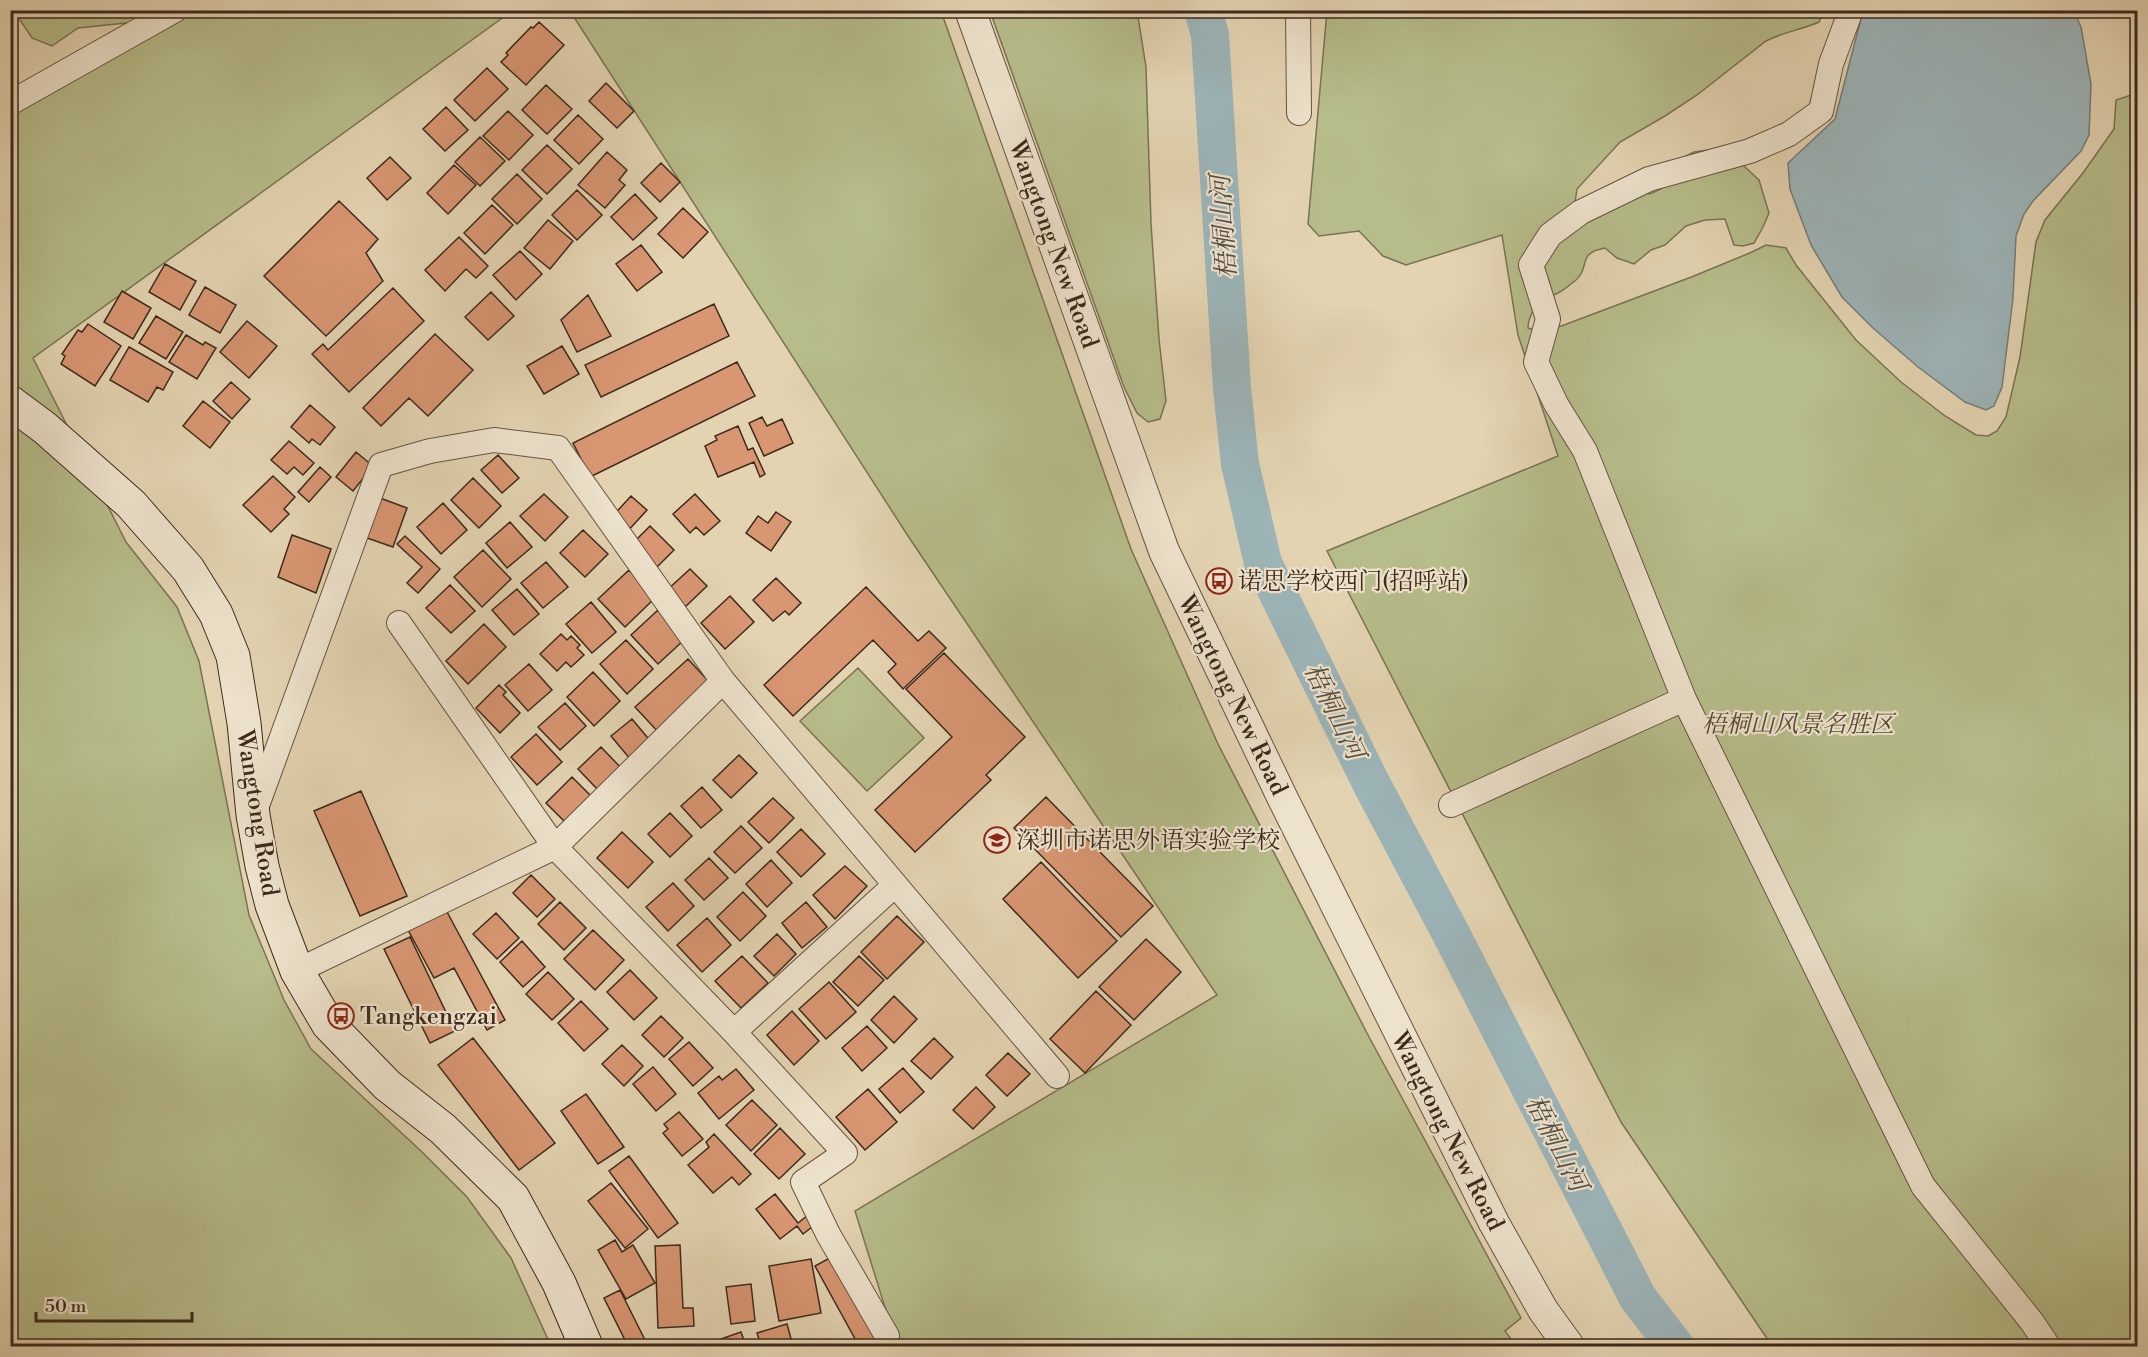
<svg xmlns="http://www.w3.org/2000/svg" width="2148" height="1357" font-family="'Libre Bodoni','Noto Serif SC',serif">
	<rect width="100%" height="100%" fill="#e3d3b1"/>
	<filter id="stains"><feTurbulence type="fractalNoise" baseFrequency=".00333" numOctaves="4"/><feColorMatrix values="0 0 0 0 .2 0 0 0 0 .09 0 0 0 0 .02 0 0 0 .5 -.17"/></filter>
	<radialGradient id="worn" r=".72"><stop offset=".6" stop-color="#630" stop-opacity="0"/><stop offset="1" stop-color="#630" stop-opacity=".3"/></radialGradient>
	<path fill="#b6bc8a" stroke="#7a7353" stroke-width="1.5" d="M14,11H169L138,28L126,23L78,28L52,46L32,38Z
		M195,11H512L33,358L126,542L177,607L199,661L249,915L284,1000L311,1049L421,1151L467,1197L511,1258L551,1346H11L10,113Z
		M570,11H941L1131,549L1218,744L1368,1035L1521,1318L1505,1331L1516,1346H897L855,1211L1217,995L908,536Z
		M990,11H1137L1146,67L1151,224L1159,339L1166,401L1160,419L1148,422L1137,413L1124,387Z
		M1327,11H1824L1819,22C1801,30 1783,32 1766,41L1697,95L1665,116L1620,142L1577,189L1574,209L1633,191L1650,194L1661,189L1665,176L1676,161L1694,152L1715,149L1731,157L1745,167L1759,180L1769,213L1763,227L1754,243L1743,246L1734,245L1725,219L1705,220L1686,226L1665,245L1651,250L1634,264L1617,258L1605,248C1576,253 1591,267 1576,280C1570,285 1563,291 1556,294C1552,296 1546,296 1543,299C1535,305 1528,318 1528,328C1541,334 1551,329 1564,325L1694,276L1752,252L1766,245L1786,248L1796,265L1856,340L1901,382L1945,416L1976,435L1988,436L1997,431L2006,417L2020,357L2036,242L2045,220L2083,173L2114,129L2116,100L2137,93V1346H1772L1621,1122L1327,551L1558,456L1518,335L1502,235L1406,265L1383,256L1359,231L1319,236L1308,224Z
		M858,668L924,738L867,791L800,721Z"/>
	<path fill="#9cb4b8" stroke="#767d7a" stroke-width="1.5" d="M2066,10L2075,14L2081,27L2091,84L2089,135L2081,151L2033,201L2024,214L2016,236L2013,298L2002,387L1994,406L1986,410L1965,402L1918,367L1873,328L1842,297L1811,245L1790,189L1788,163L1835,119L1863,11Z"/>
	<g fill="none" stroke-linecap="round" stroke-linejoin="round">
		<path stroke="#9cb4b8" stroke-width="38" d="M1203,10L1210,35L1232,388L1240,464L1263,563L1371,783L1448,928L1638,1298L1675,1346"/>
	</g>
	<path fill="#d89672" stroke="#3d2a1c" stroke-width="1.5" d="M539,22L564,45L526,85L501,62L508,55L506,53L531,27L533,28Z
		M487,68L508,89L475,121L454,100Z
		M606,83L634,111L617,128L589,101Z
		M546,85L572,109L547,134L522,110Z
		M446,107L468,130L445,151L423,129Z
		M508,111L533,135L509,160L483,136Z
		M578,115L603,139L579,164L554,140Z
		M480,137L505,161L480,186L455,162Z
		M547,145L572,169L547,194L522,170Z
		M607,152L627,170L619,180L625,185L605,208L578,185Z
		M390,157L411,178L387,200L367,178Z
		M661,163L680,182L660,202L641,183Z
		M454,165L476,185L448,214L427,193Z
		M517,174L542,199L517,224L492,199Z
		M577,190L602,215L577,240L552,215Z
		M635,194L657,218L633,240L611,217Z
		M339,201L378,239L366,253L383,281L326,336L264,276Z
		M492,205L513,225L485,254L464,233Z
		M683,208L708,232L683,258L658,234Z
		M548,220L573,241L550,269L524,248Z
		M459,237L488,266L476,278L466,269L445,291L425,270Z
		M641,245L662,272L637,291L616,264Z
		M520,251L542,274L516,300L493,275Z
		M165,264L196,281L180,310L149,292Z
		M205,287L236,305L220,333L189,315Z
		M393,288L424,321L349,392L312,354L323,344L328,350Z
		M122,291L151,308L133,339L104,322Z
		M491,292L514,316L488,340L465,317Z
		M588,295L611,336L577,352L561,320Z
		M714,304L729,336L601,397L585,365Z
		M156,316L183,332L166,359L139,343Z
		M247,321L277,346L249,378L220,352Z
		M88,324L121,346L95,386L61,364L65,356L62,354L78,330L82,332Z
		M435,334L473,370L428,416L409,398L381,426L363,408Z
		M186,335L203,345L205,342L216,348L197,379L169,362Z
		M562,346L579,374L544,394L527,366Z
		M129,347L173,372L163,390L157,387L148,402L110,380Z
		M737,362L755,396L590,477L573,443Z
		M231,382L250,399L232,419L213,401Z
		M203,401L230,422L210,448L183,426Z
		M310,405L335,427L320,445L312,439L309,443L291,427Z
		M762,417L767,426L782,419L793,443L764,456L749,423Z
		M738,426L748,450L753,448L765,474L760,477L754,462L718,477L705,446L717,440L715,436Z
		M289,441L314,463L303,475L294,467L287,474L271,460Z
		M356,452L373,466L353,491L336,477Z
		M498,455L519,478L502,493L481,470Z
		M320,467L331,477L309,502L298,492Z
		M273,476L295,497L284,509L289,514L271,532L243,505Z
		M473,478L501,506L479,528L451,500Z
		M544,494L568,517L545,541L520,516Z
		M695,494L720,521L704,535L696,527L690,533L673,514Z
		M631,496L647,510L626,533L610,519Z
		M380,498L407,508L393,547L367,538Z
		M443,503L467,530L441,554L417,527Z
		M776,512L791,522L771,551L746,533L758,516L768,523Z
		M510,522L532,547L507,568L486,543Z
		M650,526L674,550L654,570L630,546Z
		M583,530L608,554L585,577L560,553Z
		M292,535L331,549L316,593L278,577Z
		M405,536L440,569L418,593L407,583L422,567L397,544Z
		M483,550L511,579L482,607L454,577Z
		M546,562L568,587L543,608L521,583Z
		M690,569L707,586L683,609L666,591Z
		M629,570L656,597L625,627L598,599Z
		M776,578L801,603L789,615L785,611L773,621L753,600Z
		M450,585L475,611L451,633L426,608Z
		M866,587L918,641L929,631L946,648L903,689L888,672L896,664L873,640L793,716L764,685Z
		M517,589L539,614L514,635L492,610Z
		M730,596L754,622L725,649L701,623Z
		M591,602L616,632L592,653L566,624Z
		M658,610L685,639L658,664L631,635Z
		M484,624L506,647L468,684L446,661Z
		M561,634L567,640L571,636L580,645L577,648L584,655L571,667L566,662L557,671L540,654Z
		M626,640L653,669L627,694L600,664Z
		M944,653L1025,737L986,775L991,780L915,852L875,810L952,737L906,689Z
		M688,659L713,686L660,734L635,707Z
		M529,664L552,690L528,711L505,685Z
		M593,672L620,701L594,726L567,697Z
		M499,685L506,692L503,695L520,713L500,733L476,708Z
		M565,703L586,726L560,750L538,727Z
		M632,719L652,743L631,760L611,736Z
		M536,734L562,762L537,785L511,757Z
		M601,747L623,770L600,792L578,769Z
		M739,755L757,773L731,798L713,780Z
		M572,777L598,803L572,829L546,803Z
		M702,787L722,810L701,828L681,806Z
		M361,791L407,896L360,916L314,811Z
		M1046,797L1153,906L1121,937L1014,828Z
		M773,798L794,818L769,843L748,822Z
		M670,813L692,836L670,857L648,834Z
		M741,826L762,848L735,873L714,852Z
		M801,829L825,854L801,877L777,852Z
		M622,832L653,862L628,888L597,858Z
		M709,858L728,878L704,900L685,880Z
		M771,860L792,883L767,907L746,884Z
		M1041,862L1117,941L1078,978L1003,899Z
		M845,866L867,886L835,919L813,895Z
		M531,875L555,899L537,917L513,893Z
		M673,883L694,906L668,931L646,907Z
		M743,892L766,916L740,941L717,917Z
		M560,902L586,928L564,950L538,924Z
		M806,902L827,927L802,948L782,923Z
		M446,910L505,1020L487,1030L454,968L434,978L408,930Z
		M496,913L519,938L497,959L473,934Z
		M897,916L924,942L887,979L861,952Z
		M707,918L731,945L702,972L677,945Z
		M593,930L624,960L595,990L564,959Z
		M777,934L796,954L774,976L754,956Z
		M410,937L455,1031L430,1043L384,949Z
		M1146,939L1181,972L1134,1020L1099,987Z
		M522,941L545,967L523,987L500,962Z
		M742,956L768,983L741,1008L715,981Z
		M859,956L884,980L858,1006L833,982Z
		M630,970L657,998L634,1020L607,992Z
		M548,972L574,999L552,1020L526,994Z
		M829,982L856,1012L826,1039L799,1009Z
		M1096,991L1131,1025L1085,1073L1050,1039Z
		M894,996L917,1019L894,1043L871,1020Z
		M581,1001L608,1029L584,1051L558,1023Z
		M792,1011L819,1041L794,1065L767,1035Z
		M661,1016L683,1038L664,1057L642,1035Z
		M867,1026L887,1048L862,1071L842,1048Z
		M473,1038L555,1143L519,1170L438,1065Z
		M934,1038L953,1057L931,1079L911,1061Z
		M689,1042L713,1068L693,1086L669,1059Z
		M622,1045L643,1066L624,1086L602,1064Z
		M1008,1053L1030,1074L1007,1096L986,1075Z
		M653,1067L676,1094L656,1111L633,1084Z
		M903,1068L924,1092L900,1113L879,1089Z
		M736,1069L754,1090L719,1119L698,1093L719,1076L722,1080Z
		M976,1087L995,1107L973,1129L953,1110Z
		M868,1089L897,1122L865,1150L836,1117Z
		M586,1094L624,1147L598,1164L561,1111Z
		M752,1100L777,1125L751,1151L726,1125Z
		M679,1112L703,1139L682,1156L663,1133L668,1129L664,1124Z
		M780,1128L805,1154L779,1179L754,1154Z
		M714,1134L751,1174L739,1185L732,1177L713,1193L688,1165L709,1147L706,1142Z
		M629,1156L678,1223L658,1238L609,1171Z
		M611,1183L648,1229L625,1248L588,1201Z
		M775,1194L798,1223L808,1215L816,1224L803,1234L797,1226L780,1239L756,1209Z
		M615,1240L622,1252L633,1245L655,1283L626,1299L598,1250Z
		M680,1245L683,1308H693L694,1326L658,1328L655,1246Z
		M835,1255L884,1346H859L815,1266Z
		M811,1259L821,1313L779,1321L769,1266Z
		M751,1284L755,1321L731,1324L726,1287Z
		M620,1290L648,1346H628L604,1298Z
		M787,1324L793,1346H761L757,1333Z
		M741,1332L746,1346H708L707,1344Z"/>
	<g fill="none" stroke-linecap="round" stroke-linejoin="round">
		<g stroke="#665441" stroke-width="26">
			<path id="minor" d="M1298,10L1299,113
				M1851,10L1831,64L1821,111L1789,134L1750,151L1649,179L1581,212L1550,235L1531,265L1548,319L1536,362L1556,404L1585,451L1684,699L1923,1186L2032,1322L2048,1346
				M10,103L175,10
				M399,623L555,847L734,1032L845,1153L803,1182L828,1234L887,1336
				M1451,805L1684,699
				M255,811L381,465L430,451L494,440L558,448L723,681L1057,1076
				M297,971L555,847L723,681
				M734,1032L895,885"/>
		</g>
		<g stroke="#665441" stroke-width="32">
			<path id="tertiary" d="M970,10L1164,551L1283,799L1494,1223L1543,1310L1569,1346"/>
		</g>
		<g stroke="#3d2a1c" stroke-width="35">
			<path id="secondary" d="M10,402L45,428L131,504L188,569L216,614L233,656L244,723L253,815L262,866L272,905L297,971L328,1024L387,1085L443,1129L513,1198L559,1283L586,1346"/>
		</g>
		<use href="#minor" stroke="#ede2cc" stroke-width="24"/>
		<use href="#tertiary" stroke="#ede2cc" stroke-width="30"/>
		<use href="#secondary" stroke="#ede2cc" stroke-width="33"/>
	</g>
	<defs>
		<g id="bus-ring" transform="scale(1.35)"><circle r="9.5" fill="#ede2cc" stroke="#8f2418" stroke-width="1.5"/><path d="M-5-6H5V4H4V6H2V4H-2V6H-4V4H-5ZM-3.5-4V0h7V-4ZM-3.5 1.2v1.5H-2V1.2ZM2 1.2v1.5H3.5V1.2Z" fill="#8f2418"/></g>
		<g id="school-ring" transform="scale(1.35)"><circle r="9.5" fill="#ede2cc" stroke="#8f2418" stroke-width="1.5"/><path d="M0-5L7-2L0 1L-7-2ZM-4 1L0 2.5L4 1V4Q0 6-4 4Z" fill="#8f2418"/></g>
	</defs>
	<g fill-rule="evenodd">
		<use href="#bus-ring" x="1219" y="581"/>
		<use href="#school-ring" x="997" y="840"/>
		<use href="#bus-ring" x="341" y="1016"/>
	</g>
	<g text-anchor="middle" stroke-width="4.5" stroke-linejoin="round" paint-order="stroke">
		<g font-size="24" fill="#3d2a1c" stroke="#ede2cc">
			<text transform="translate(1054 244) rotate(70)" y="8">Wangtong New Road</text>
			<text transform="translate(1233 695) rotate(64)" y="8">Wangtong New Road</text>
			<text transform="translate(258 813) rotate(81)" y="8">Wangtong Road</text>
			<text transform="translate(1448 1131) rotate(63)" y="8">Wangtong New Road</text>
		</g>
		<g font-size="24" fill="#3d2a1c" stroke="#ede2cc" text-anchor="start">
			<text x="1238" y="589">诺思学校西门(招呼站)</text>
			<text x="1016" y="848">深圳市诺思外语实验学校</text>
			<text x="360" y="1024">Tangkengzai</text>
		</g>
		<g font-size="24" font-style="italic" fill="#554732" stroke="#ede2cc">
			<text x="1798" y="732">梧桐山风景名胜区</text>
		</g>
		<g font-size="26" font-style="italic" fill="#554c43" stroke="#ede2cc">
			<text transform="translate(1223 227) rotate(-94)" y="9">梧桐山河</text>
			<text transform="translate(1335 711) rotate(64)" y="9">梧桐山河</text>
			<text transform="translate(1557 1143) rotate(63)" y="9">梧桐山河</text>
		</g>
	</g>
	<rect width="2148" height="1357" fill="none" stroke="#e3d3b1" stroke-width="36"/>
	<rect x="12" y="12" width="2124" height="1333" fill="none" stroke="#3d2a1c" stroke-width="3"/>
	<rect x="18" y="18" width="2112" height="1321" fill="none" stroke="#3d2a1c" stroke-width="1.5"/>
	<path d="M36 1312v9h156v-9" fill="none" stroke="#3d2a1c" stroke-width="3"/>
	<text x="45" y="1312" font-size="18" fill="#3d2a1c" stroke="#ede2cc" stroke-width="4.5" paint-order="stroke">50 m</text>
	<rect width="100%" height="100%" filter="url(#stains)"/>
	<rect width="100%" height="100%" fill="url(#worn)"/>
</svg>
